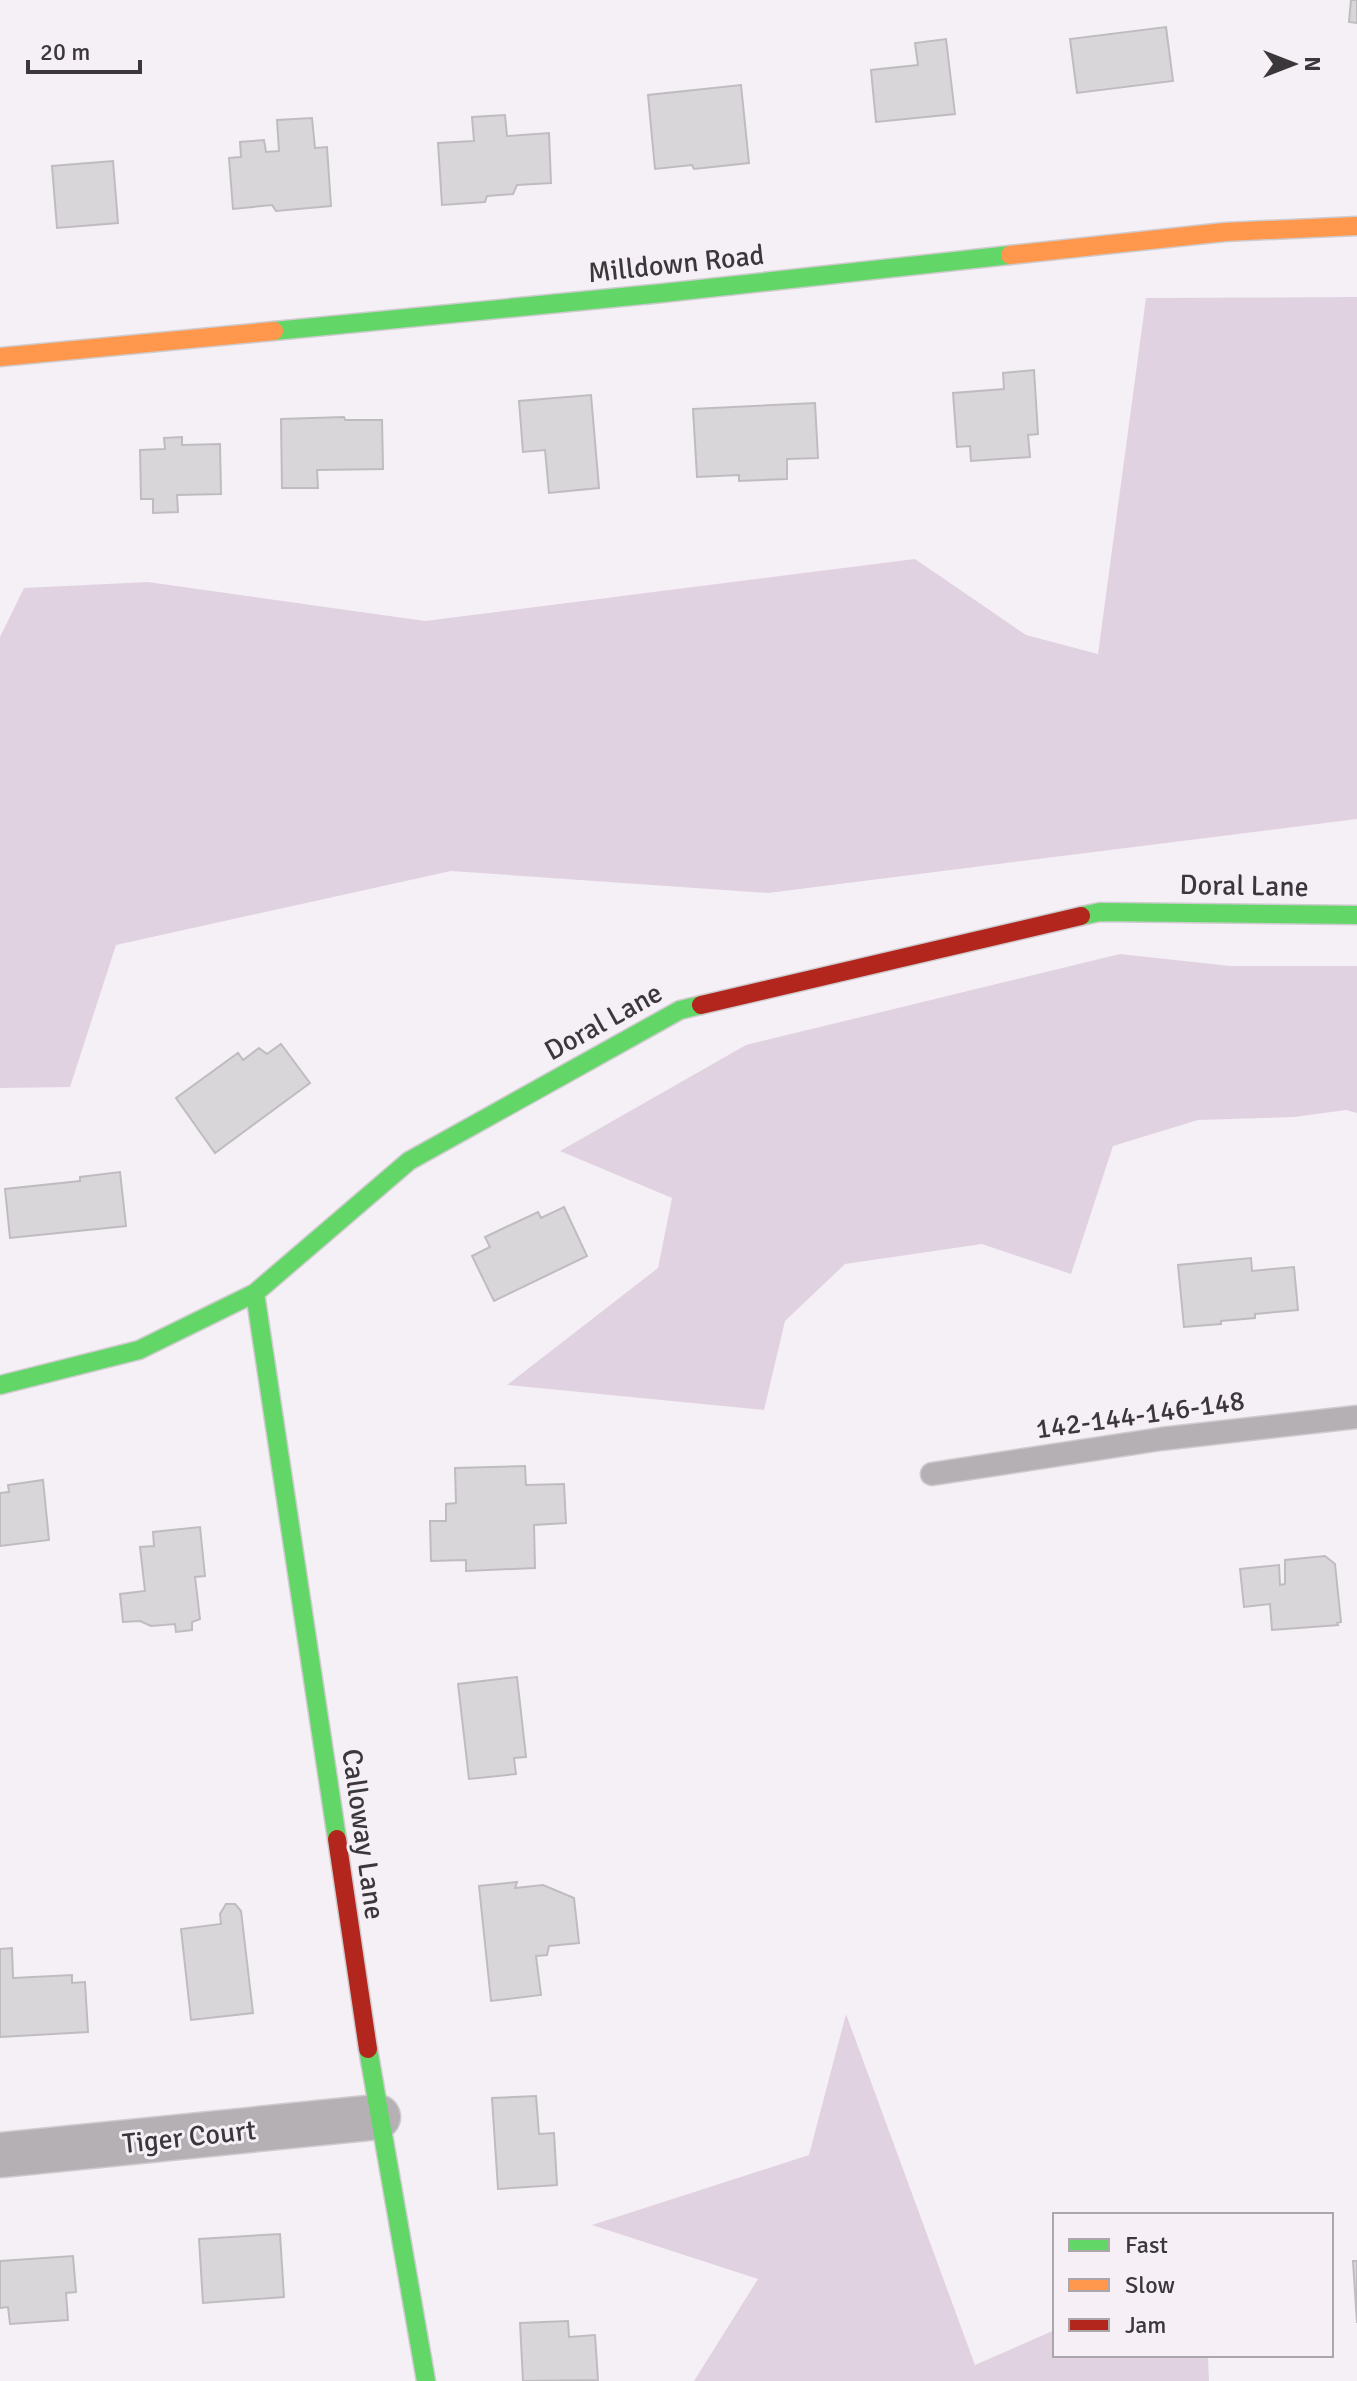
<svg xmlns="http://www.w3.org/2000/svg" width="1357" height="2381" font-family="Signika,sans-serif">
	<rect width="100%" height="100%" fill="#f5f0f5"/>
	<path fill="#e1d2e2" d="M1357,297V819L768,893L451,871L116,945L70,1087L0,1088V637L24,588L148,582L425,621L915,559L1026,635L1098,654L1146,298Z
		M1120,954L1230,966H1357V1113L1346,1110L1294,1117L1198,1120L1113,1146L1071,1274L982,1244L845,1264L785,1321L764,1410L507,1385L658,1268L672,1198L560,1151L746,1045Z
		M846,2014L975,2365L1055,2330V2355H1208L1209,2381H694L758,2279L592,2225L809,2155Z"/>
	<path fill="#d9d6da" stroke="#bfbcc0" stroke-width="2" d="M1351,0H1357V23L1349,22Z
		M1166,27L1173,81L1077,93L1070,39Z
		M946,39L955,114L876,122L871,70L918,65L915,43Z
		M741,85L749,163L694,169L692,165L655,169L648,95Z
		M505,115L507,136L549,133L551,183L517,185L513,194L487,196L485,202L442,205L438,143L474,141L472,117Z
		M312,118L315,148L327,147L331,206L276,211L272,205L233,209L229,158L241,157L240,142L264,140L266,152L279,151L277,120Z
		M113,161L118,223L57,228L52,166Z
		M1034,370L1038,434L1028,435L1030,457L971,461L970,446L957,447L953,393L1004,389L1003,373Z
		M591,395L599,488L549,493L545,450L523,452L519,401Z
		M815,403L818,458L787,459V479L739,481V475L697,477L693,409Z
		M344,417L345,420H382L383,469L317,470L318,488H282L281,419Z
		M182,437V445L220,444L221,494L177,495L178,512L153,513V499H141L140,450L165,449L164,438Z
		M281,1044L310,1083L215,1153L176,1098L238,1053L243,1060L259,1048L267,1054Z
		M120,1172L126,1226L10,1238L5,1189L80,1181V1177Z
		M564,1207L587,1256L494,1301L472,1256L490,1247L485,1237L538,1212L541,1218Z
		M1251,1258L1252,1271L1294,1267L1298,1310L1255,1314V1318L1221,1321V1324L1184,1327L1178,1265Z
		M525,1466L526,1485L564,1484L566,1523L534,1525L535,1568L466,1571V1560L431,1561L430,1521H446V1504L456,1503L455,1468Z
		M43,1480L49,1540L0,1546V1493L9,1492L8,1485Z
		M200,1527L205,1576L195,1577L200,1619L192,1622V1630L176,1632L175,1624L151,1626L140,1621L123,1622L120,1594L145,1591L140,1547L154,1546L153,1532Z
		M1325,1556L1335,1564L1341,1622L1337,1623L1338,1625L1272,1630L1270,1604L1244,1607L1240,1569L1279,1565L1280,1585L1285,1584V1560Z
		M517,1677L526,1757L514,1758L516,1774L469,1779L458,1684Z
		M517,1882L515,1888L543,1885L574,1898L579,1943L549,1946L547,1955L536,1956L541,1995L491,2001L479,1886Z
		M226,1904H235L241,1911L253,2013L191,2020L181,1929L221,1924L220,1914Z
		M12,1948L13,1978L72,1975V1983L85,1982L88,2032L0,2037V1949Z
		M536,2096L539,2134L554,2133L557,2185L498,2189L492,2098Z
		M280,2234L284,2297L203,2303L199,2239Z
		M73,2256L76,2292L66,2293L68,2320L10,2324L8,2307L0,2308V2261Z
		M1353,2261H1357V2323Z
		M568,2321L569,2337L595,2335L598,2380L523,2381L520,2323Z"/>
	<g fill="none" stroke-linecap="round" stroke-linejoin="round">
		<g stroke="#cfcccf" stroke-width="25">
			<path id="lane" d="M932,1474L1161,1439L1357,1417"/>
		</g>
		<g stroke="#cfcccf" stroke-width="47">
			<path id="street" d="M0,2155L378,2117"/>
		</g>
		<g stroke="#cfcccf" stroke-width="21">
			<path id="fast" d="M274,331L663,293L1010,255
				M1081,916L1100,912L1357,915
				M255,1293L337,1839
				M0,1385L139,1350L255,1293L409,1161L680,1010L701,1005
				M368,2049L426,2381"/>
		</g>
		<g stroke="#cfcccf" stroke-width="21">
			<path id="slow" d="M1010,255L1225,232L1357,226
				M0,357L274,331"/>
		</g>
		<g stroke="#cfcccf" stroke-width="21">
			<path id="jam" d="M701,1005L1081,916
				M337,1839L368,2049"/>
		</g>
		<use href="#lane" stroke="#b4b0b4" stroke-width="22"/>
		<use href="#street" stroke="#b4b0b4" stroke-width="44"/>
		<use href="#fast" stroke="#63d668" stroke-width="18"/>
		<use href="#slow" stroke="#ff974d" stroke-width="18"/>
		<use href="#jam" stroke="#b3261e" stroke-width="18"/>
	</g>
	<g text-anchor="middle" stroke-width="6" stroke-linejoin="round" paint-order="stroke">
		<g font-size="28" fill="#3a383b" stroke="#f6eff6">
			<text transform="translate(676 263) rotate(-6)" y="10">Milldown Road</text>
			<text transform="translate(1244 885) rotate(1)" y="10">Doral Lane</text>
			<text transform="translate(603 1021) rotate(-29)" y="10">Doral Lane</text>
			<text transform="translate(1140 1414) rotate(-8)" y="10">142-144-146-148</text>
			<text transform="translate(364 1834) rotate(82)" y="10">Calloway Lane</text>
			<text transform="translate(189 2136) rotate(-6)" y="10">Tiger Court</text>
		</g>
	</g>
	<rect x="1053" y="2213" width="280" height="144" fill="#f6eff6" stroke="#aba6ab" stroke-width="2"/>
	<rect x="1069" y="2239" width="40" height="12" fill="#63d668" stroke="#aba6ab" stroke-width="2"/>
	<text x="1125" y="2253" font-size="24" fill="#3a383b">Fast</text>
	<rect x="1069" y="2279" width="40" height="12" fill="#ff974d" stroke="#aba6ab" stroke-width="2"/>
	<text x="1125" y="2293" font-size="24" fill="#3a383b">Slow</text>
	<rect x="1069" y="2319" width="40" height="12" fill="#b3261e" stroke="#aba6ab" stroke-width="2"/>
	<text x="1125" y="2333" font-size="24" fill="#3a383b">Jam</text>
	<g transform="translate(1293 64) rotate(90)" stroke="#f6eff6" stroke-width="6" paint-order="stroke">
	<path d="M0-6L14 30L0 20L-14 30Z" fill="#3a383b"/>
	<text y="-12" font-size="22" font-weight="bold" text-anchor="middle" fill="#3a383b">N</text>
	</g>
	<path d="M28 60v12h112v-12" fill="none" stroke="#3a383b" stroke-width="4"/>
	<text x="40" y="60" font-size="24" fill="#3a383b" stroke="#f6eff6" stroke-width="6" paint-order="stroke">20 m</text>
</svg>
